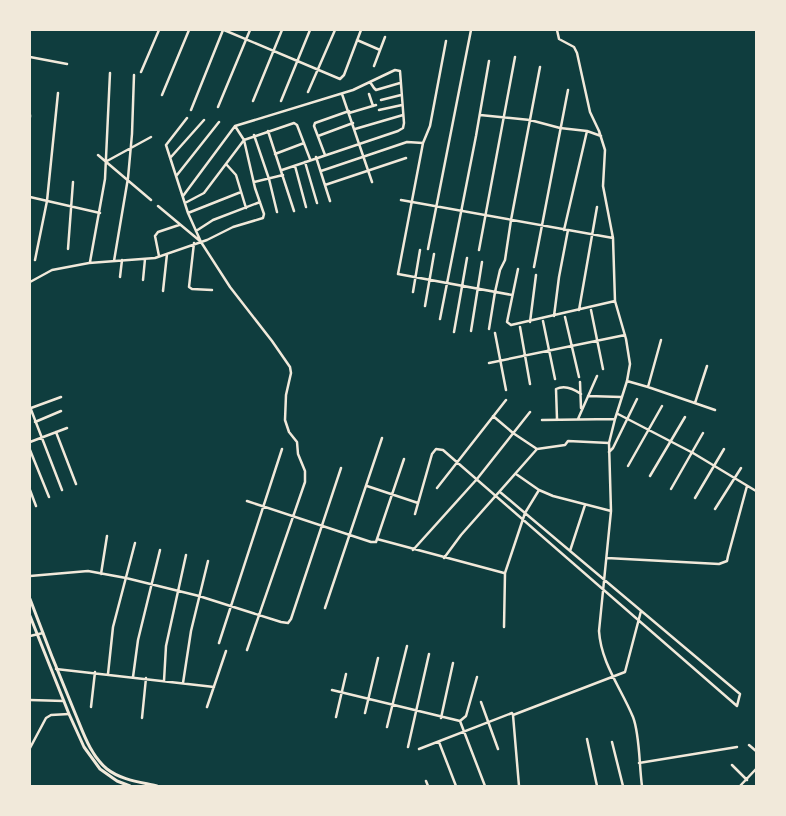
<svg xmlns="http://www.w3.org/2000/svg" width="786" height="816" font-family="Ubuntu,sans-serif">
	<rect width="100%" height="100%" fill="#0f3d3e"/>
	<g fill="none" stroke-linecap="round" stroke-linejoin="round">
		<path stroke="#f1e9da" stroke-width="2.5" d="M224,30L340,79L344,75L361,30
			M557,30L559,39L574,47L577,53L590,112L599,131L605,150L603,186L613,238L615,301L626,339L630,364L627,381L615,419L609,443L611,511L599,631C601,663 621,688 633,717C640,735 639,765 642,786
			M357,40L380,50
			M446,41L430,126L423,143L398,274L512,295
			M30,57L67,64
			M374,66L385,37
			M141,72L159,30
			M370,82L374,88L376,90L400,83
			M308,92L335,30
			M342,94L372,182
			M369,94L373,106
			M162,95L189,30
			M381,100L401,95
			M253,101L282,30
			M281,101L310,30
			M218,107L250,30
			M191,110L223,30
			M379,110L402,105
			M349,113L376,105
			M480,115L530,120L560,128L587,131L601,136
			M30,117V115
			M187,118L166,145L188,213L201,242L230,287L272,341L290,367L291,373L286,395L285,420L289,432L297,442L298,454L305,471V482L247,650
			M355,129L403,115
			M268,131L294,211
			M254,135L269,179L277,212
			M318,136L353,123
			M275,154L304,143
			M98,155L151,200
			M325,155L314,126L315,123L349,111
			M171,157L204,120
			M316,157L330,201
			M107,161L151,137
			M305,162L317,203
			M226,164L236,175L246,208
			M295,166L306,207
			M321,171L407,142L423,143
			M177,175L219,122
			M254,182L283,175
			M325,185L406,158
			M183,196L235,126L353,90L395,70L400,71L404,123L403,128L398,131L282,170
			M30,197L100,213
			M401,200L613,238
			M185,203L204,193L244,140L294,123L297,125L310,159
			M158,206L200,241
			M188,213L241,192
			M564,230L587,131
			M196,231L213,220L260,202
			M194,243L189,287L192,289L212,290
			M68,249L73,182
			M428,249L471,30
			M479,250L515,57
			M159,256L155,236L158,232L179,225
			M35,260L47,201L58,93
			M114,261L128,178L132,134L134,75
			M90,262L105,179L110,73
			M534,267L568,90
			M518,269L507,322L511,325L615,301
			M120,277L122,260
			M143,280L145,259
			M30,282L52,270L89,263L155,258L207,240L233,227L263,218L264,214L255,188L244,140L235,126
			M163,291L167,254
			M413,292L420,250
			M425,306L434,254
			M579,310L597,207
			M591,310L603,369
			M554,316L559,277L568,230
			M565,317L579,377
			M440,319L476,136L489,61
			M543,321L555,379
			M530,322L536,275
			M520,327L530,384
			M489,329L495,292L500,270L505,260L511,220L540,67
			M471,331L482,262
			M454,332L467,258
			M495,333L506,390
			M489,363L625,335
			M627,381L648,387L715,410
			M580,382L581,408
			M648,387L661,340
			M588,396L621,397
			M695,403L707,366
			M30,407L62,490
			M31,408L61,397
			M618,414L693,453L756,491
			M493,416L513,433L537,449
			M557,419L556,389C564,385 574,389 581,394
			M578,419L597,376
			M542,420L615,419
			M35,422L61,411
			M56,432L76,484
			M30,442L67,428
			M30,450L49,497
			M609,452L613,448L637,399
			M628,466L662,406
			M516,474L539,490L553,496L611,511
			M650,476L685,417
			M367,486L418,503
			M437,488L506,400
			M671,489L703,433
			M30,490L36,506
			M695,498L724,449
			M247,501L371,542H376L404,459
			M715,509L741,468
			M415,514L432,454L436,449L443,450L737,706L740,694L500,492
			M377,539L504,573
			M413,550L477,479L530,412
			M570,551L585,505
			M444,558L461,535L537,449L565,445L568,441L609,443
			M607,558L719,564L727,561L728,556L747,486
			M101,574L107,536
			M30,576L88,571L126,578L199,596L281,622L288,623L291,619L341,468
			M325,608L382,438
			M504,627L505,573L525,513L539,490
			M30,636L43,633
			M219,643L282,449
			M56,669L214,687
			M108,674L113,627L135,543
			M133,677L138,640L160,550
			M164,681L166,646L186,555
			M183,683L191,631L208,561
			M332,690L460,721L485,786
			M30,700L64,701
			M481,702L498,749
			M91,707L95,672
			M207,707L226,651
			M365,713L378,658
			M513,715L519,786
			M336,717L346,674
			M142,718L146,678
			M441,718L453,663
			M460,721L466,716L477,677
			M387,727L407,646
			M587,739L597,786
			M439,742L456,786
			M612,742L623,786
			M749,745L756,751
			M408,747L429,654
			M30,748L46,718L51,715L69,714
			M419,749L512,713L513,715L625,672L641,611
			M639,763L737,747
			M732,765L747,780
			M426,781L428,786
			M740,786L756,769"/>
		<path stroke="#f1e9da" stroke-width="3" d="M30,599C44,637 59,675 75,713C83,732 90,755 107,769C121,780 140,782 157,786
			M30,616L69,714L84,747L100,769L117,781L130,786"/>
	</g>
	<rect width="786" height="816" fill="none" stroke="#f1e9da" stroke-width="62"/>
</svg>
